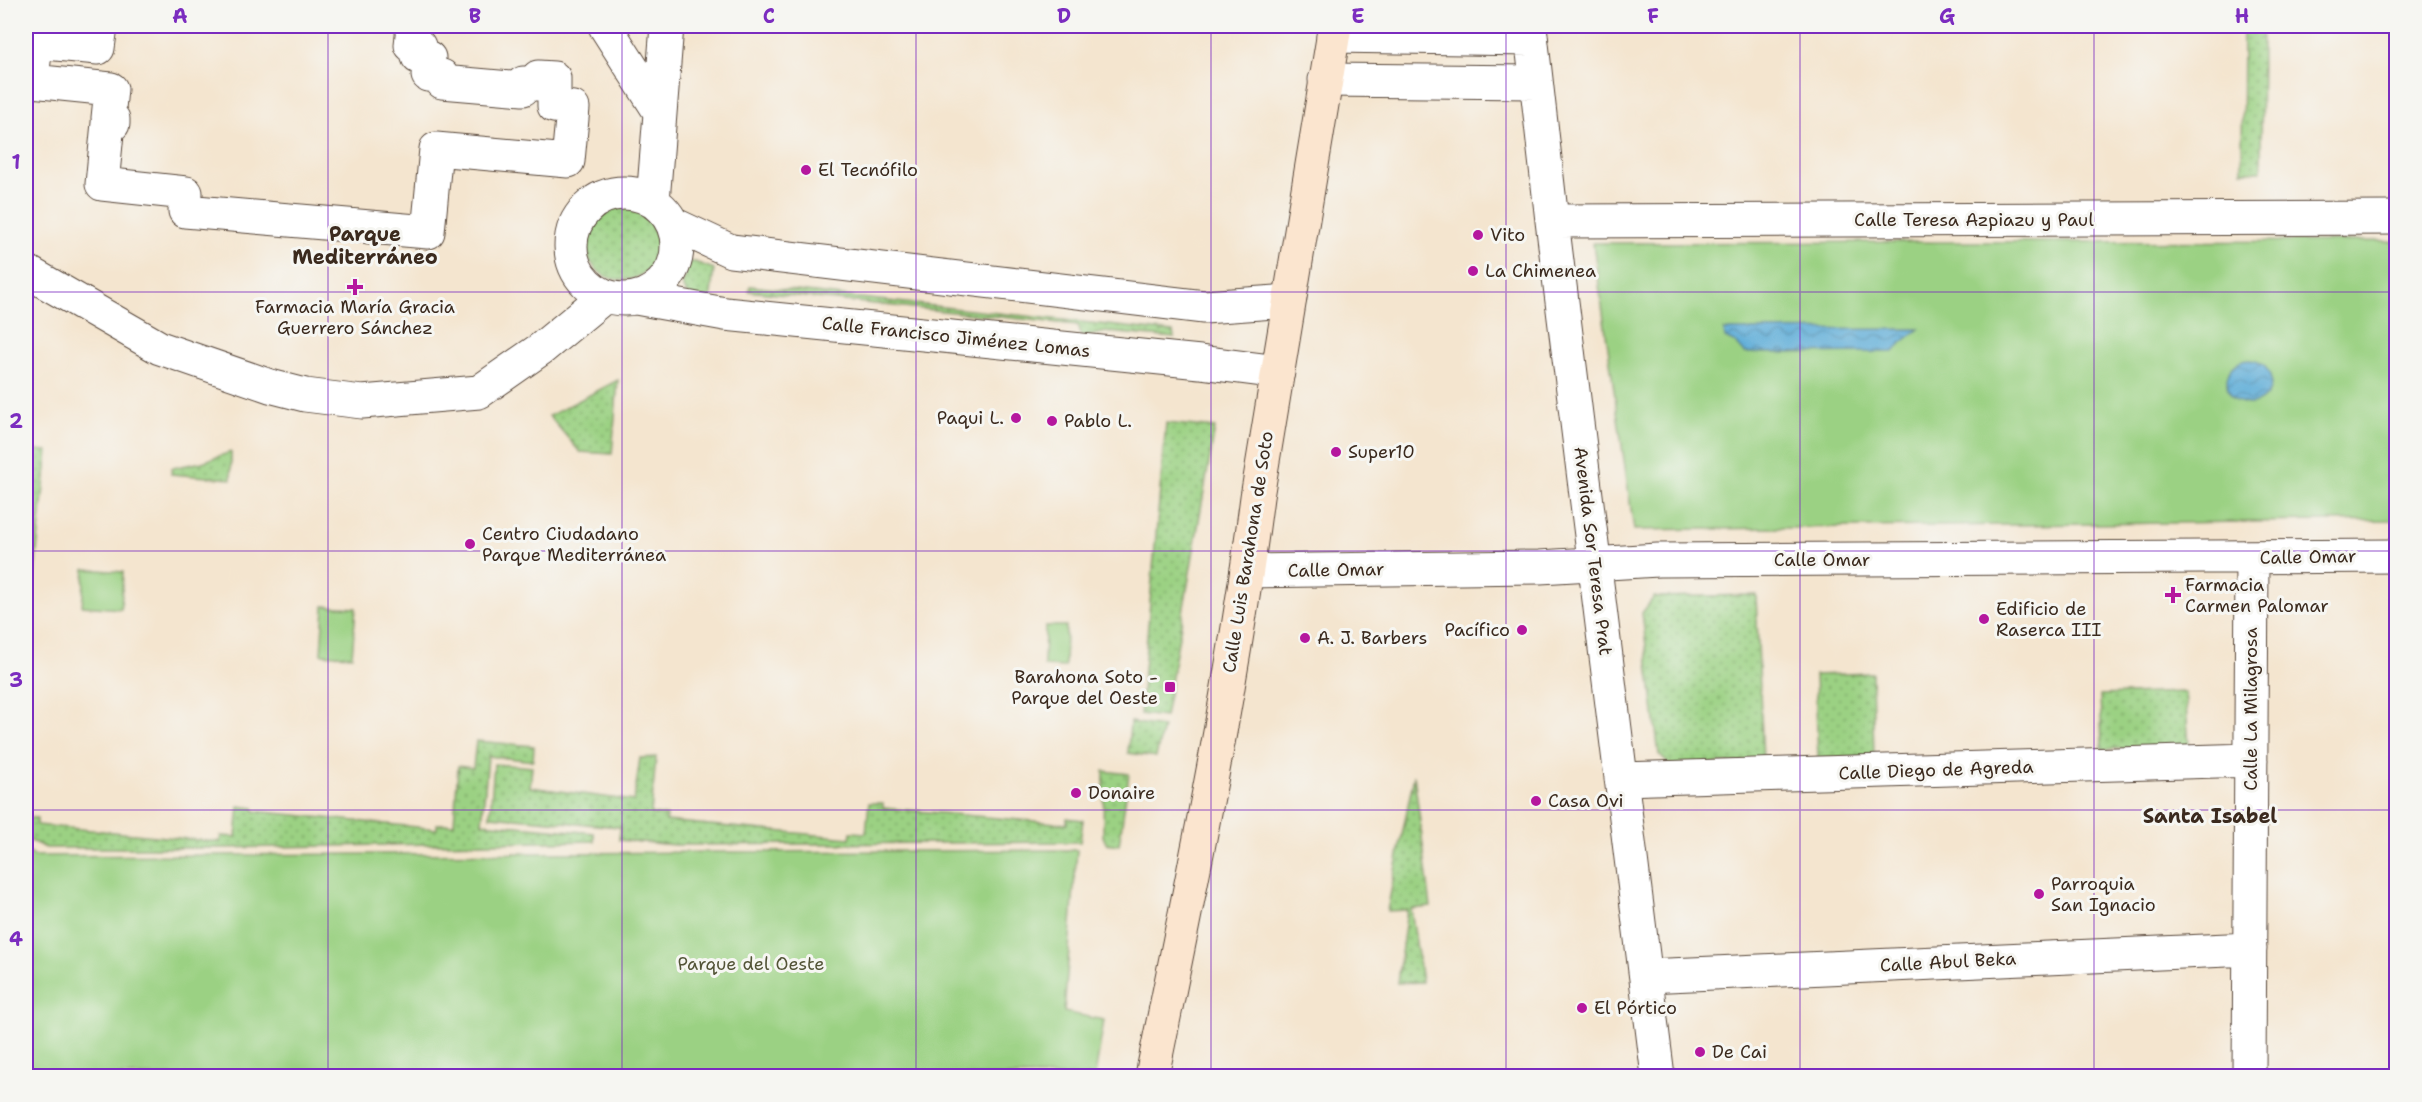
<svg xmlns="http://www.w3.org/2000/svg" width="2422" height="1102" font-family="'Shantell Sans',sans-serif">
	<defs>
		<pattern id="grass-dots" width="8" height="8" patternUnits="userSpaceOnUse" patternTransform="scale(1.5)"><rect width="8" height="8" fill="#9bd183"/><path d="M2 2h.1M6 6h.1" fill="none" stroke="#80aa6b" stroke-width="1.8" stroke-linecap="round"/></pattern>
		<pattern id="water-waves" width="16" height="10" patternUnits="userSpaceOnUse" patternTransform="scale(1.5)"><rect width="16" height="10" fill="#5eadd8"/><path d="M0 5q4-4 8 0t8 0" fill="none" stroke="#4f8daf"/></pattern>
	</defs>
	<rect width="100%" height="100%" fill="#f6f6f2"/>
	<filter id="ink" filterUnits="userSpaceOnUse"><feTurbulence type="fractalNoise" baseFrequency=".0167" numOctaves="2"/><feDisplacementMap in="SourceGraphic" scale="12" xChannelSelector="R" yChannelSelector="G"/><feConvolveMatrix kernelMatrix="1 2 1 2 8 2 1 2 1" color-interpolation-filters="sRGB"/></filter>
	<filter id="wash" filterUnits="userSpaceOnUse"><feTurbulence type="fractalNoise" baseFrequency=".008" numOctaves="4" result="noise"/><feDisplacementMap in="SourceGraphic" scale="24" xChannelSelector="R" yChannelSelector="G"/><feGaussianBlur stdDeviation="1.35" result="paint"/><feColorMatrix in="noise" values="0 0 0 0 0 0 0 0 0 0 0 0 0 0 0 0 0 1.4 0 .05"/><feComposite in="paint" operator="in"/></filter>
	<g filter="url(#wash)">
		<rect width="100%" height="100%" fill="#f4e5cf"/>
		<path fill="url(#grass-dots)" stroke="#6b7e50" stroke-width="1.5" d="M2243,26H2262L2261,171H2242Z
			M586 244a36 36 0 1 1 72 0a36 36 0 1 1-72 0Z
			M690,262H695L714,269L710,302C680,293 677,292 690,262Z
			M750,286L1173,332L1174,338L1107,332L1082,337L1078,325L749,291Z
			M618,380L612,454L580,452L549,416Z
			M1166,423L1215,428L1165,717L1140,714Z
			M35,450L48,451L32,595H26V535Z
			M231,452V479L171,474L172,468L202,462Z
			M1756,595L1763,761L1671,766L1659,755L1642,613L1654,597Z
			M1872,673L1874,757L1818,759L1815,675Z
			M2185,692L2189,747L2102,749L2100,695Z
			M1130,722L1163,727L1156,757L1128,753Z
			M476,741L534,746L533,761L488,756L482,823L594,833V841L219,848H46L26,839V818H37V825L220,842L221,836L236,837L239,806L254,808V811L437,829V824H454L458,766L473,768Z
			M656,757L651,814L667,816L666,821L850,838L851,832L866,833L869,803H883V808L1067,824V818L1083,820L1080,842L675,845L619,840L620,827L490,816L494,764L532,767L530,787L634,801L640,758Z
			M1104,771L1129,774L1119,845L1106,843L1103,836Z
			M1414,775L1431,907L1411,909L1422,982L1397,983L1407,910L1387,911Z"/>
		<path fill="#9bd183" stroke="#6b7e50" stroke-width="1.5" d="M2396,241V520L1634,530L1593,243Z
			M85,569L123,572L121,609L82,606Z
			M324,606L356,608L352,656L321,654Z
			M1045,626H1066L1065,667L1044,666Z
			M1077,850L1064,1012L1104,1020L1095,1076H26V851L35,856Z"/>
		<path fill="url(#water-waves)" stroke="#4c6c7b" stroke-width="1.5" d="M1919,329L1901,343L1894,352L1745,353L1736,343L1725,338L1724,330Z
			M2227 382a22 22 0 1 1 44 0a22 22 0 1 1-44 0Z"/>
	</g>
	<g filter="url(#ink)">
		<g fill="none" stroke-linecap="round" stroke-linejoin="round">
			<g stroke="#574639" stroke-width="35">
				<path id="street" d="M101,26L98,48L36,42L32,81L111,89L108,118L113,119V124L108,123L102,184L186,193L185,211L428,232L436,149L568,161L573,108L554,106V78L538,77L537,84L523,83V89L442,82V76L428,75L429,58L418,57L419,46L411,45L413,26
					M605,26L660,112
					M1530,26L1552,221L1658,1076
					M1333,36L1531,39
					M1325,80L1536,82
					M571 246a53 53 0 1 1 106 0a53 53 0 1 1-106 0Z
					M653,201L667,26
					M1552,221L2396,218
					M673,224L731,251L1204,307L1289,301
					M26,271L160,348L270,386L305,395L362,402L479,392L542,348L605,296
					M636,298L725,314L1200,362L1278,372
					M1247,571L1540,567L1658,560L2396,556
					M1621,779L2251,760
					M1646,976L2250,949
					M2249,1076L2252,558"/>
			</g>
			<g stroke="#574639" stroke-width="35">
				<path id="secondary" d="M1152,1076C1191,884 1232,692 1257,497L1335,26"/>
			</g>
			<use href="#street" stroke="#fff" stroke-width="33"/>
			<use href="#secondary" stroke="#fbe5cf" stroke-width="33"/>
		</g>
	</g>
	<path fill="none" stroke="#7b2cbf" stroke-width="1.5" stroke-opacity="0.55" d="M328,26V1076M622,26V1076M916,26V1076M1211,26V1076M1506,26V1076M1800,26V1076M2094,26V1076M26,292H2396M26,551H2396M26,810H2396"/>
	<g fill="#b5179e" stroke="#f6f6f2" stroke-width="2">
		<circle cx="806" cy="170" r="6"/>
		<circle cx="1478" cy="235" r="6"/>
		<circle cx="1473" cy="271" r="6"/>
		<path d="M352 278h6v6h6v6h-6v6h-6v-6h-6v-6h6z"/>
		<circle cx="1016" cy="418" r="6"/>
		<circle cx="1052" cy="421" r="6"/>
		<circle cx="1336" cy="452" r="6"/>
		<circle cx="470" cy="544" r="6"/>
		<path d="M2170 586h6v6h6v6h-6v6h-6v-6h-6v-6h6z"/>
		<circle cx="1984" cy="619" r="6"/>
		<circle cx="1522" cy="630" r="6"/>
		<circle cx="1305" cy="638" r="6"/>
		<rect x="1164" y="681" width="12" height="12" rx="3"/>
		<circle cx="1076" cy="793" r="6"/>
		<circle cx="1536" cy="801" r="6"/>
		<circle cx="2039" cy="894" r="6"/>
		<circle cx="1582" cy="1008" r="6"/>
		<circle cx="1700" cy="1052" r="6"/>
	</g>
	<g text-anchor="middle" stroke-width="6" stroke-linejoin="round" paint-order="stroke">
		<g font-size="18" fill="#3b2a1e" stroke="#f6f6f2" text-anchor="start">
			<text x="818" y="176">El Tecnófilo</text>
			<text x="1490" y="241">Vito</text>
			<text x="1485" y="277">La Chimenea</text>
			<text x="355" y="313" text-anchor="middle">Farmacia María Gracia<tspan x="355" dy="21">Guerrero Sánchez</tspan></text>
			<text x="1004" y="424" text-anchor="end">Paqui L.</text>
			<text x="1064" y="427">Pablo L.</text>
			<text x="1348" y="458">Super10</text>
			<text x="482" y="540">Centro Ciudadano<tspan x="482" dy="21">Parque Mediterránea</tspan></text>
			<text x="2185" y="591">Farmacia<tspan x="2185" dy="21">Carmen Palomar</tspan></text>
			<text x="1996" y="615">Edificio de<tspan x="1996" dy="21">Raserca III</tspan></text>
			<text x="1510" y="636" text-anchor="end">Pacífico</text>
			<text x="1317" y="644">A. J. Barbers</text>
			<text x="1158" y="683" text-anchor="end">Barahona Soto -<tspan x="1158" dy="21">Parque del Oeste</tspan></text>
			<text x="1088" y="799">Donaire</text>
			<text x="1548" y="807">Casa Ovi</text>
			<text x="2051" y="890">Parroquia<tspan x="2051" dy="21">San Ignacio</tspan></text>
			<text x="1594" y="1014">El Pórtico</text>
			<text x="1712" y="1058">De Cai</text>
		</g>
		<g font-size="18" fill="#3b2a1e" stroke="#f6f6f2">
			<text x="1974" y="226">Calle Teresa Azpiazu y Paul</text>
			<text transform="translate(956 337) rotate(6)" y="6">Calle Francisco Jiménez Lomas</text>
			<text transform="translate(1593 551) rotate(83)" y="6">Avenida Sor Teresa Prat</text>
			<text transform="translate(1248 552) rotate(-81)" y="6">Calle Luis Barahona de Soto</text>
			<text transform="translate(2308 557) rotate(-1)" y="6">Calle Omar</text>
			<text x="1822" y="566">Calle Omar</text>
			<text transform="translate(1336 570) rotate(-1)" y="6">Calle Omar</text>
			<text transform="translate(2251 709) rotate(-90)" y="6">Calle La Milagrosa</text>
			<text transform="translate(1936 770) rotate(-2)" y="6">Calle Diego de Agreda</text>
			<text transform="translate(1948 962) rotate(-3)" y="6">Calle Abul Beka</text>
		</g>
		<g font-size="18" fill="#535437" stroke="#f6f6f2">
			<text x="751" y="970">Parque del Oeste</text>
		</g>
		<g font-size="20" font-weight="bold" fill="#3b2a1e" stroke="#f6f6f2">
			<text x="365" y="241">Parque<tspan x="365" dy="23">Mediterráneo</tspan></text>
			<text x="2210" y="823">Santa Isabel</text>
		</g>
	</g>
	<rect width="2422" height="1102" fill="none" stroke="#f6f6f2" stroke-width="66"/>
	<rect x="33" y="33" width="2356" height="1036" fill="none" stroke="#7b2cbf" stroke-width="2"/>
	<g font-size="20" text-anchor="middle" font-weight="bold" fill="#7b2cbf">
		<text x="180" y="23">A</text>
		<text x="475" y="23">B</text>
		<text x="769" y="23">C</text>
		<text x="1064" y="23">D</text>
		<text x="1358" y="23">E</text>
		<text x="1653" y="23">F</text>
		<text x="1947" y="23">G</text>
		<text x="2242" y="23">H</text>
		<text x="16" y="169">1</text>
		<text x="16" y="428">2</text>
		<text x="16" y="687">3</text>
		<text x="16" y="946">4</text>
	</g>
</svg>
